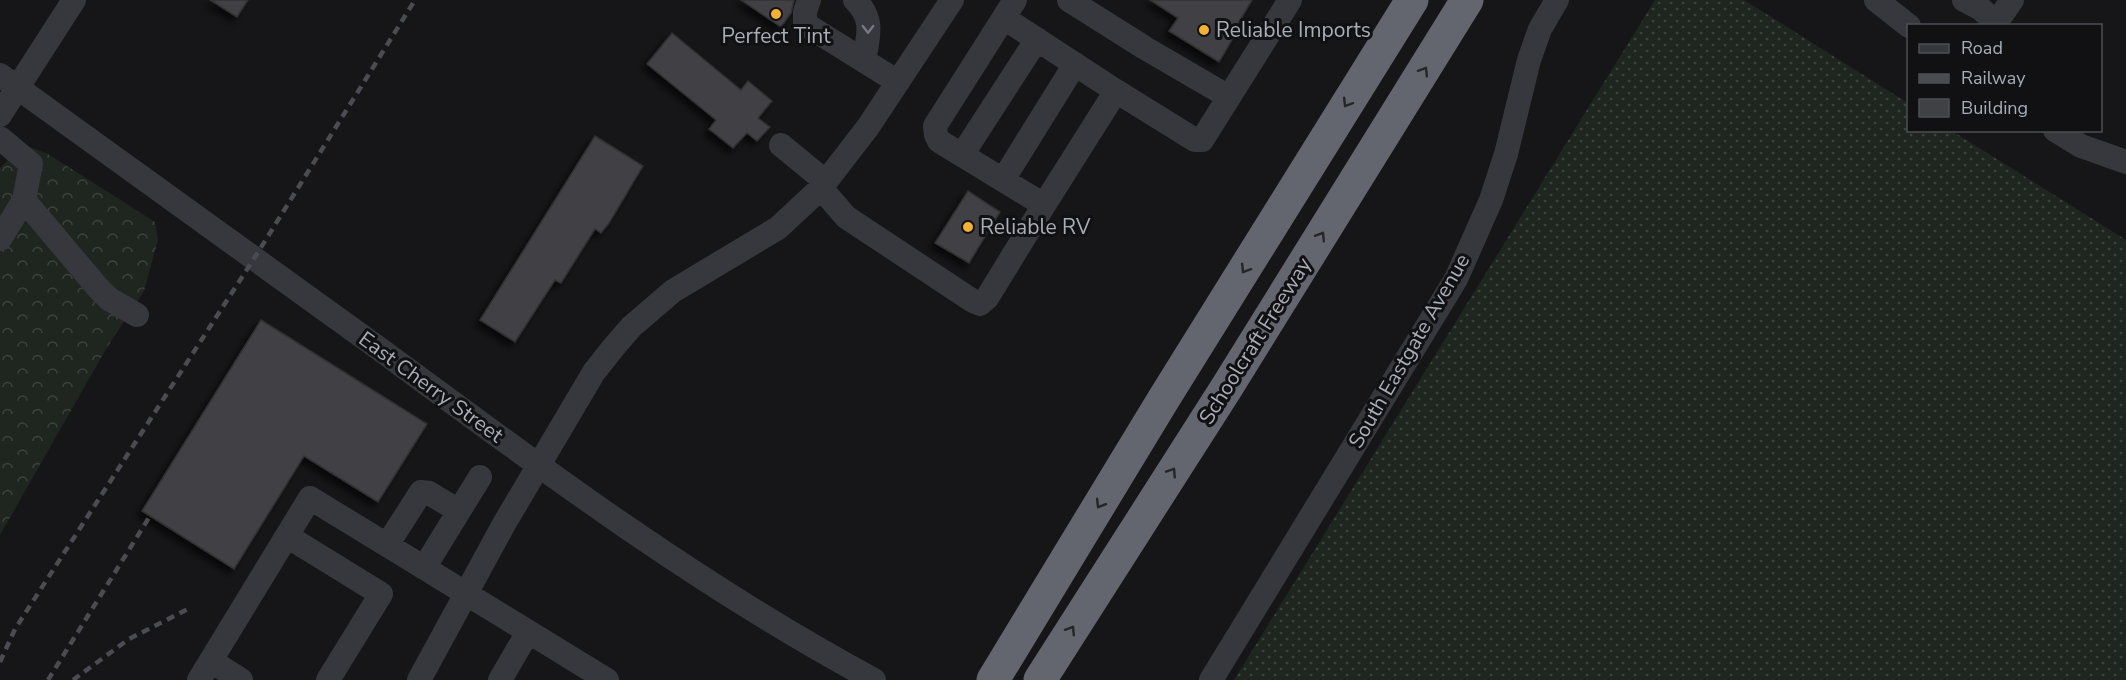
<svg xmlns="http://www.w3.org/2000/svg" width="2126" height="680" font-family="'Nunito Sans',sans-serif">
	<defs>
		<pattern id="grass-dots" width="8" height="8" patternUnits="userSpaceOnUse" patternTransform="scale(1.5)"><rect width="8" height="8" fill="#1e261f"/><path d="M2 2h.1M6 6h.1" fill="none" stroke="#3c433d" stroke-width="1.8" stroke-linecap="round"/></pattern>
		<pattern id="forest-crowns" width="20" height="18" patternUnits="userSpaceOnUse" patternTransform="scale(1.5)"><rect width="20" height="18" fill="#1e261f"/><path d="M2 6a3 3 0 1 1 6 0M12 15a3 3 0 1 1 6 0" fill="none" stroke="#3c433d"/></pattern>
		<filter id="shadow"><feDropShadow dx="-5" dy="5" stdDeviation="3" flood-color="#0009"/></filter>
	</defs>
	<rect width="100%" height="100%" fill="#161618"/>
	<path fill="url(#grass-dots)" d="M1655,0H1744L1908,103V130L1952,131L2126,240V680H1234Z"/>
	<path fill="url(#forest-crowns)" d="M30,147L48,154L155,222L158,240L144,291L106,349L0,535V168L15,153Z"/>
	<path fill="#404145" stroke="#303034" stroke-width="1.5" filter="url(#shadow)" d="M210,0H248L237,17Z
		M741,0H794L791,13L781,27Z
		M1150,0H1252L1236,27L1239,28L1219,62L1169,31L1178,18Z
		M672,33L741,90L748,81L772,101L758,118L770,127L757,141L747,133L733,148L709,129L716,120L647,64Z
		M595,136L643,166L609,223L601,233L595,229L561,283L555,280L515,342L480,320Z
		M968,191L1000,212L969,263L935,243Z
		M261,320L427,424L378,502L304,456L234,569L142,511Z"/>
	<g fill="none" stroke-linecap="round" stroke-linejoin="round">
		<path stroke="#37383d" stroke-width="24" d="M809,0L805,12V24L898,82
			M855,0C875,20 868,36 864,61
			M1015,0L935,126L936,135L939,141L1044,205L1116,91L1195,140H1202L1290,0
			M1069,0L1145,48L1229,97
			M1876,0L1909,26
			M1964,0L1981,9L1996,23
			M1004,18L1116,91
			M1994,26L2012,0
			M0,75C127,167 255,258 381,350C541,468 699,586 874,680
			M0,115L74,0
			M2055,130L2081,146L2126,162
			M0,138L31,164L24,200L0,239
			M781,145L826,182
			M962,155L1037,39
			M1003,180L1075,64
			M821,188L846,217L973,301L980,304L987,298L1044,205
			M24,200L99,289L109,299L137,315
			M459,511L429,493L421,492L387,545L607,680
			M287,536L381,594L328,680
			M424,568L480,477
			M211,661L241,680
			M199,680L310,498L387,545
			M419,680L504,524L594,372L613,348L631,327L673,291L778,228L821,188L868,127L952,0
			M500,680L528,632
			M1211,680L1456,279L1491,200L1506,154L1529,60L1540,29L1557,0"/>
		<path stroke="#63666e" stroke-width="33" d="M993,680L1163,400L1412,0
			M1040,680L1227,387L1467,0"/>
		<path stroke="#4a4c52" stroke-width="4.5" stroke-dasharray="8 6" stroke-linecap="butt" d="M0,662L15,629L255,257L415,0
			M48,680L150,516
			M73,680L129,639L190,608"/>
	</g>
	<defs><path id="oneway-chevron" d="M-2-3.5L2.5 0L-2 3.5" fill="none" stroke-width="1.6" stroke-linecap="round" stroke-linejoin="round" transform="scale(1.5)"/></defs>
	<use stroke="#757881" href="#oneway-chevron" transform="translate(868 29) rotate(90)"/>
	<g stroke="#26262a">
		<use href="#oneway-chevron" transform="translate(1424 71) rotate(-58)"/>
		<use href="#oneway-chevron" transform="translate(1347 103) rotate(122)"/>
		<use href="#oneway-chevron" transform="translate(1321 236) rotate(-58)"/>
		<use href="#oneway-chevron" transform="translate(1245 269) rotate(122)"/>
		<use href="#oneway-chevron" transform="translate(1172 472) rotate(-57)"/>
		<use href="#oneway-chevron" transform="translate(1100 504) rotate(121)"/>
		<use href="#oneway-chevron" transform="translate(1071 630) rotate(-58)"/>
	</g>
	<g fill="#f2b134" stroke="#111113" stroke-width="2">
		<circle cx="776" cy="14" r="6"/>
		<circle cx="1204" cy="30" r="6"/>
		<circle cx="968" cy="227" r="6"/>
	</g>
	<g text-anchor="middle" stroke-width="6" stroke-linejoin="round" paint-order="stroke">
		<g font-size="21" fill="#a8adb8" stroke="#111113" text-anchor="start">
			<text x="1216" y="37">Reliable Imports</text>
			<text x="776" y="43" text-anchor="middle">Perfect Tint</text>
			<text x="980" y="234">Reliable RV</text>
		</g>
		<g font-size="21" fill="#a8adb8" stroke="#111113">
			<text transform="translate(1255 341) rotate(-58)" y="7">Schoolcraft Freeway</text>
			<text transform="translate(1409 351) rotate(-60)" y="7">South Eastgate Avenue</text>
			<text transform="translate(431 387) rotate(36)" y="7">East Cherry Street</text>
		</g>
	</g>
	<rect x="1907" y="24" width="195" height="108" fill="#111113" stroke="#4d4f55" stroke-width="1.5"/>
	<rect x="1919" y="44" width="30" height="9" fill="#37383d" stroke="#4d4f55" stroke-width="1.5"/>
	<text x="1961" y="54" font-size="18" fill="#a8adb8">Road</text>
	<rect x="1919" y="74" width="30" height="9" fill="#4a4c52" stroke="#4d4f55" stroke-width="1.5"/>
	<text x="1961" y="84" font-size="18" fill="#a8adb8">Railway</text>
	<rect x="1919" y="99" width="30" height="18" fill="#404145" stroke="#4d4f55" stroke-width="1.5"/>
	<text x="1961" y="114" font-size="18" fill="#a8adb8">Building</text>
</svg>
